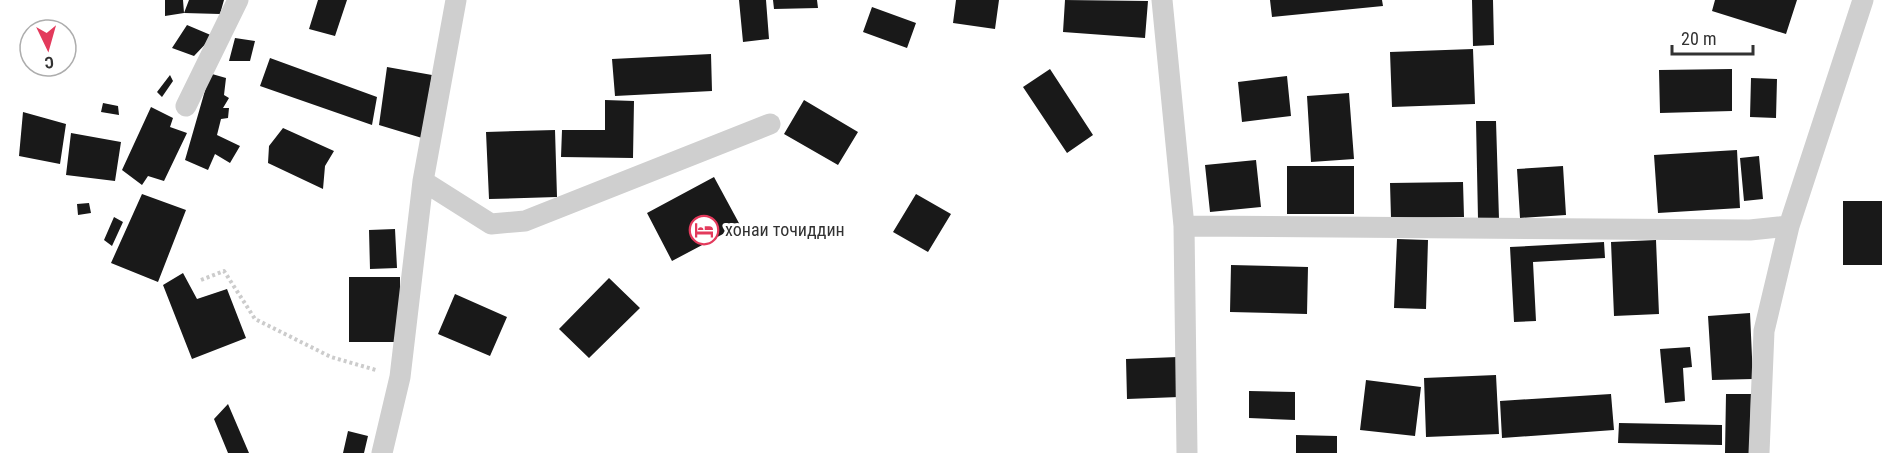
<svg xmlns="http://www.w3.org/2000/svg" width="1882" height="453" font-family="'Roboto Condensed',sans-serif">
	<rect width="100%" height="100%" fill="#fff"/>
	<path fill="#191919" d="M165,0H183L184,13L165,16Z
		M189,0H224L220,14L184,13Z
		M318,0H347L335,36L309,29Z
		M739,0H766L769,39L743,42Z
		M773,0H817L818,8L774,9Z
		M956,0H999L995,29L953,23Z
		M1065,0L1148,1L1145,38L1063,32Z
		M1270,0H1382L1383,6L1272,17Z
		M1472,0H1493L1494,45L1473,46Z
		M1715,0H1797L1786,34L1712,11Z
		M872,7L916,23L907,48L863,32Z
		M187,25L213,36L194,56L172,48Z
		M235,38L255,41L250,61H229Z
		M1473,49L1475,104L1392,107L1390,52Z
		M711,54L712,91L615,96L612,59Z
		M270,58L377,97L372,125L260,86Z
		M387,67L432,75L422,138L379,125Z
		M1050,69L1093,135L1067,153L1023,87Z
		M1732,69V111L1660,113L1659,70Z
		M212,74L226,78L224,95L229,98L223,108H229L228,118L221,119L217,135L240,146L230,163L215,154L208,170L185,160L208,80Z
		M170,75L173,81L162,97L157,92Z
		M1287,76L1291,116L1242,122L1238,82Z
		M1751,78L1777,79L1776,118L1750,117Z
		M1349,93L1354,159L1311,162L1307,96Z
		M605,100L634,101L633,158L561,157L562,130H605Z
		M804,100L858,132L838,165L784,134Z
		M103,103L118,106L119,115L101,112Z
		M151,107L173,118L170,127L187,133L164,181L148,176L142,185L122,170Z
		M23,112L66,124L60,164L19,156Z
		M1476,121H1496L1499,219H1478Z
		M283,128L334,151L325,166L323,189L268,163L269,146Z
		M555,130L557,197L489,199L486,132Z
		M71,133L121,142L115,181L66,175Z
		M1737,150L1740,208L1658,213L1654,155Z
		M1759,156L1763,199L1744,201L1740,158Z
		M1256,160L1261,207L1210,212L1205,165Z
		M1287,166H1354V214H1287Z
		M1563,166L1566,215L1520,218L1517,169Z
		M714,177L740,225L672,261L647,213Z
		M1463,182L1464,217L1391,218L1390,183Z
		M142,194L186,210L158,282L111,263Z
		M916,194L951,214L928,252L893,232Z
		M1843,201H1882V265H1843Z
		M89,203L91,213L78,215L77,204Z
		M114,217L123,222L112,246L104,240Z
		M395,229L397,268L370,269L369,230Z
		M1397,239L1428,240L1426,309L1394,308Z
		M1656,240L1659,314L1614,316L1611,242Z
		M1604,242L1605,258L1533,262L1536,321L1514,322L1510,247Z
		M1231,265L1308,267L1307,314L1230,312Z
		M183,273L197,299L227,289L246,338L192,359L163,285Z
		M349,277H400V342H349Z
		M609,278L640,308L589,358L559,329Z
		M455,294L507,317L490,356L438,334Z
		M1750,313L1753,379L1712,380L1708,316Z
		M1690,347L1692,367L1683,368L1685,401L1665,403L1660,349Z
		M1178,357L1179,397L1127,399L1126,359Z
		M1496,375L1499,434L1426,437L1424,378Z
		M1366,380L1421,387L1415,436L1360,430Z
		M1249,391L1295,392V420L1249,418Z
		M1611,394L1614,430L1502,438L1500,401Z
		M1726,394H1751L1750,453H1725Z
		M228,404L249,453H228L214,419Z
		M1619,423L1722,425V445L1618,443Z
		M348,431L368,436L364,453H343Z
		M1296,435L1337,436V453H1296Z"/>
	<g fill="none" stroke-linecap="round" stroke-linejoin="round">
		<path stroke="#ccc" stroke-width="4" stroke-dasharray="3 3" stroke-linecap="butt" d="M201,280L224,271L255,319L331,357L376,370"/>
		<path stroke="#cfcfcf" stroke-width="21" d="M1162,0L1184,226L1187,453
			M186,106L238,0
			M423,181L491,224L525,221L770,124
			M1184,226L1750,230L1789,226
			M382,453L400,377L423,181L456,0
			M1759,453L1764,331L1789,226L1863,0"/>
	</g>
	<defs>
		<g id="hotel-ring" transform="scale(1.5)"><circle r="9.5" fill="#fff" stroke="#e33a5c" stroke-width="1.5"/><path d="M-6-4.5h1.5V1H6V5H4.5V3h-9V5H-6ZM-4 0a1.8 1.8 0 1 1 3.6 0ZM.5 0V-2.5h3Q6-2.5 6 0Z" fill="#e33a5c"/></g>
	</defs>
	<g fill-rule="evenodd">
		<use href="#hotel-ring" x="704" y="230"/>
	</g>
	<g text-anchor="middle" stroke-width="6" stroke-linejoin="round" paint-order="stroke">
		<g font-size="18" fill="#323232" stroke="#fff" text-anchor="start">
			<text x="725" y="236">хонаи точиддин</text>
		</g>
	</g>
	<g transform="translate(48 48) rotate(175)"><circle r="28" fill="#ffffff" stroke="#adadad" stroke-width="1.5"/>
	<path d="M0-4.5L10 22L0 15L-10 22Z" fill="#e33a5c"/>
	<text y="-9" font-size="16" font-weight="bold" text-anchor="middle" fill="#323232">С</text>
	</g>
	<path d="M1672 45v9h81v-9" fill="none" stroke="#323232" stroke-width="3"/>
	<text x="1681" y="45" font-size="18" fill="#323232" stroke="#ffffff" stroke-width="4.5" paint-order="stroke">20 m</text>
</svg>
